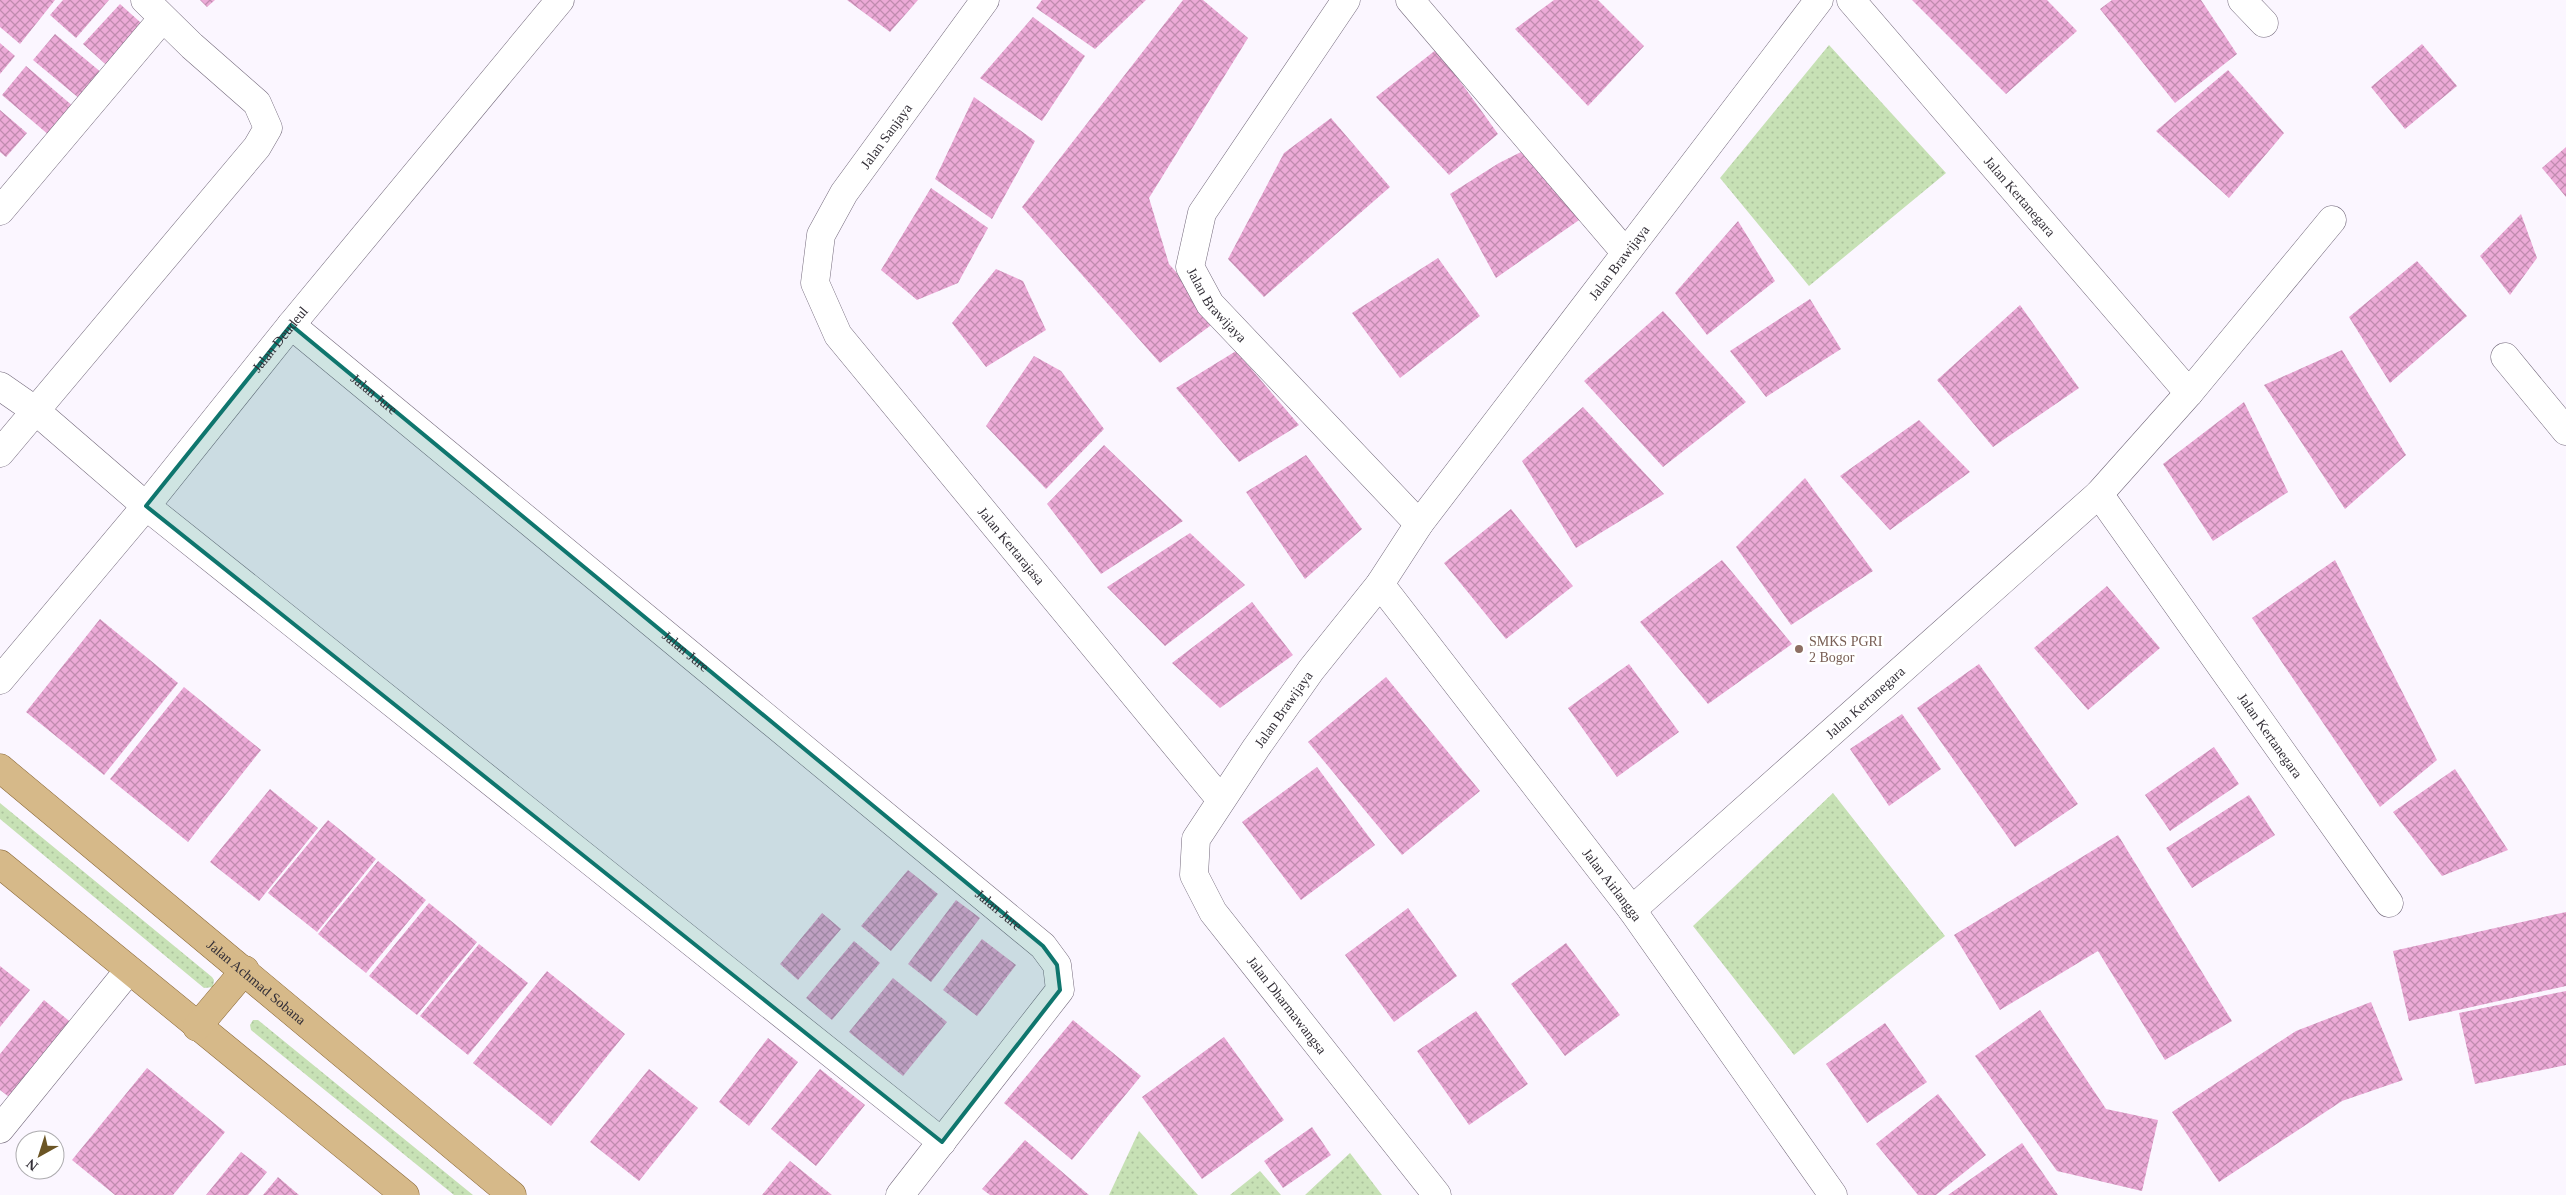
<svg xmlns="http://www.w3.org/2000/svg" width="2566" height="1195" font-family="Georgia,serif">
	<defs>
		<pattern id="green-dots" width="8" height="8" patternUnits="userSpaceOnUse" patternTransform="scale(1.25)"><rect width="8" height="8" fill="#c7e1b5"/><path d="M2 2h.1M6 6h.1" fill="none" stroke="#abc19c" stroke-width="1.8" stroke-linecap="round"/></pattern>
		<pattern id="building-cross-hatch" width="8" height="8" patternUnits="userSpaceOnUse" patternTransform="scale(1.25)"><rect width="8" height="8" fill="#ecaad7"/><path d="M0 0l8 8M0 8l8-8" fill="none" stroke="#c08baf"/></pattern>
	</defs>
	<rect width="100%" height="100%" fill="#fbf6ff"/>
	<path fill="url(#green-dots)" d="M1829,45L1946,173L1809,286L1720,178Z
		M1833,793L1945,936L1794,1055L1693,926Z
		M0,803L212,977L214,980L213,987L204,988L0,819Z
		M253,1020H258L473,1195H454L251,1030L250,1025Z
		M1139,1131L1198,1195H1109Z
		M1350,1153L1382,1195H1305Z
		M1260,1171L1281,1195H1230Z"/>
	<path fill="url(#building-cross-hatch)" d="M0,0H55L20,44L0,27Z
		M63,0H109L76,38L50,15Z
		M200,0H215L207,7Z
		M847,0H918L890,32Z
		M1042,0H1146L1095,49L1036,8Z
		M1183,0H1203L1248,38L1149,198L1169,264L1218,320L1160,363L1022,207Z
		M1554,0H1598L1644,46L1588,106L1515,29Z
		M1912,0H2047L2077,31L2006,94Z
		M2112,0H2201L2237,54L2175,103L2100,9Z
		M120,4L150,31L113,71L83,44Z
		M1033,17L1085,56L1042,121L980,78Z
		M55,34L102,73L80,99L33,60Z
		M0,43L15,56L0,74Z
		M2422,44L2457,86L2405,129L2371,87Z
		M1437,49L1498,134L1449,175L1376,97Z
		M26,66L74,107L50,136L2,95Z
		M2228,70L2284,133L2229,198L2156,131Z
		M974,97L1035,141L992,219L935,179Z
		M0,110L27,133L6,157L0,152Z
		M1331,118L1390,187L1264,297L1228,259L1284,153Z
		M2566,147V197L2542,168Z
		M1525,150L1582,218L1496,278L1450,194L1499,163Z
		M931,188L988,228L958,283L917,300L881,270Z
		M2521,214L2537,258L2510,295L2480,256Z
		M1738,221L1775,281L1707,335L1675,293Z
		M1438,258L1480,316L1400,378L1352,313Z
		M2417,261L2467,316L2390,383L2349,317Z
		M996,269L1023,281L1046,330L986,367L952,323Z
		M1810,299L1841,349L1766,397L1730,351Z
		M2020,305L2079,388L1993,447L1937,380Z
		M1663,311L1746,402L1663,467L1584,381Z
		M2342,350L2406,455L2345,509L2264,385Z
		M1236,351L1299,425L1239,462L1176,388Z
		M1034,356L1061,371L1104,429L1046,489L986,426Z
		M2244,402L2288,492L2213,541L2163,464Z
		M1583,407L1664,494L1576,548L1522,461Z
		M1919,420L1970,472L1890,530L1840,476Z
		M1104,445L1183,521L1101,574L1047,504Z
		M1306,455L1362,529L1305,579L1246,492Z
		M1805,478L1873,571L1791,625L1736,547Z
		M1511,509L1573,586L1506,639L1444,563Z
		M1190,533L1245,585L1165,646L1107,587Z
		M1722,560L1792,644L1708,704L1640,622Z
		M2335,560L2437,760L2380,807L2252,618Z
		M2107,586L2160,648L2088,710L2034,648Z
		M1252,602L1293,655L1220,708L1172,663Z
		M100,619L178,683L104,775L26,712Z
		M1629,664L1679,732L1617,777L1568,708Z
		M1979,664L2078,804L2015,847L1917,708Z
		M1386,677L1480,791L1402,855L1308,742Z
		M184,687L261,750L188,842L110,779Z
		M1902,714L1941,769L1889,806L1850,749Z
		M2214,747L2239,784L2170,831L2145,795Z
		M1317,767L1375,845L1301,900L1242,822Z
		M2455,769L2508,850L2442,876L2393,812Z
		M270,789L318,828L259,901L210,862Z
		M2249,795L2275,835L2192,888L2166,848Z
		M328,820L376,859L317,932L268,893Z
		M2118,835L2232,1021L2165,1060L2098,951L2000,1010L1954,935Z
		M378,861L426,900L366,973L318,934Z
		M908,870L938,894L891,951L861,926Z
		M956,900L980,918L931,982L908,964Z
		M429,903L477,942L417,1015L369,976Z
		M1408,908L1457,976L1394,1022L1345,955Z
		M2566,912V986L2409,1021L2393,951Z
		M822,913L841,929L798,980L780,964Z
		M982,939L1016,965L977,1016L943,990Z
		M854,941L880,963L832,1020L806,998Z
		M1566,943L1620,1015L1565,1056L1511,984Z
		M479,944L528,983L468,1055L420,1016Z
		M0,966L30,990L0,1027Z
		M547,971L625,1034L551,1126L473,1063Z
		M893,978L947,1022L903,1076L849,1032Z
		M2566,991V1065L2475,1084L2459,1013Z
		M44,1000L74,1025L13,1100L0,1090V1054Z
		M2371,1002L2403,1080L2342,1101L2219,1182L2172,1112L2296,1031Z
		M2040,1010L2106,1109L2158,1120L2142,1191L2057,1171L1975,1056Z
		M1476,1011L1528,1084L1469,1125L1417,1051Z
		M1073,1020L1141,1076L1072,1160L1004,1103Z
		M1885,1023L1927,1082L1867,1123L1826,1064Z
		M1224,1037L1284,1120L1202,1179L1142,1097Z
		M768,1038L798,1062L749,1126L719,1102Z
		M147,1068L225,1132L173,1195H115L72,1160Z
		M649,1069L698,1108L639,1181L590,1142Z
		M820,1069L865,1105L816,1166L771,1129Z
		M1938,1094L1986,1155L1936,1195H1918L1876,1144Z
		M1312,1127L1331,1155L1283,1188L1264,1161Z
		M1025,1140L1089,1195H990L982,1189Z
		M2022,1143L2058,1195H1948Z
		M241,1152L267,1172L248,1195H206Z
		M790,1161L832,1195H762Z
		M278,1177L299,1195H263Z"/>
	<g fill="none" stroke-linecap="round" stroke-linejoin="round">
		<g stroke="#746a7c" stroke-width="29">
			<g id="street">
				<path id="s1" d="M985,0L844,193L821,235L815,283L838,335L1221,800"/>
				<path id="s2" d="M1346,0L1202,213L1190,267L1210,304L1419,524"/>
				<path d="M1410,0L1625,252"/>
				<path id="s3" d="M1851,0L2189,393L2332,220"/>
				<path d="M2242,0L2264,23"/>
				<path d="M0,211L162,19"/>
				<path id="s4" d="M291,325L1043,946L1057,965L1060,990L900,1195"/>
				<path d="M2505,357L2566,431"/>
				<path d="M0,386L36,411L146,506L942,1142"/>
				<path d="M0,453L257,147L268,128L257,103L192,46L145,0"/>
				<path id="s5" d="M2099,494L2389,903"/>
				<path id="s6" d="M1380,584L1632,910L1833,1195"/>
				<path id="s7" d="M0,680L146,506L291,325L560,0"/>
				<path id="s8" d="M1632,910L2099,494L2189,393"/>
				<path d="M0,1129L129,970"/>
				<path id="s9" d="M1437,1195L1213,912L1194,875L1196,839L1256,748L1311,670L1380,584L1419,524L1819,0"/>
			</g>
		</g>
		<g stroke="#8b6a39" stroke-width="29">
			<g id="primary">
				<path id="s10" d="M0,768L512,1195"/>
				<path d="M0,864L405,1195"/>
				<path d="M197,1027L245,970"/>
			</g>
		</g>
		<use href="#street" stroke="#fff" stroke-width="28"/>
		<use href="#primary" stroke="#d6b989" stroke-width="28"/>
	</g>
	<path fill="#0f766e" fill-opacity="0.2" stroke="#0f766e" stroke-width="4" stroke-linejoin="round" d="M291,325L1043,946L1057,965L1060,990L942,1142L146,506Z"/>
	<circle fill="#8d6e63" stroke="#fff" stroke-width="2" cx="1799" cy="649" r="5"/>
	<g text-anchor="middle" stroke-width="5" stroke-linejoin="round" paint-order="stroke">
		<g font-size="14" fill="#332f37" stroke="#fff">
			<text transform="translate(886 136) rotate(-54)" y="5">Jalan Sanjaya</text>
			<text dy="5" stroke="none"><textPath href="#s3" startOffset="259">Jalan Kertanegara</textPath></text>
			<text dy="5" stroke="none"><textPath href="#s9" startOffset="1154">Jalan Brawijaya</textPath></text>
			<text dy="5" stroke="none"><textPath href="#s2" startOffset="359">Jalan Brawijaya</textPath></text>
			<text dy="5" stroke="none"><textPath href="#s7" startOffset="441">Jalan Deudeul</textPath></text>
			<text dy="5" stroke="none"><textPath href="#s4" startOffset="108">Jalan Jure</textPath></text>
			<text dy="5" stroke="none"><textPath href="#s1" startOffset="665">Jalan Kertarajasa</textPath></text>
			<text dy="5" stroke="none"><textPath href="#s4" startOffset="512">Jalan Jure</textPath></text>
			<text dy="5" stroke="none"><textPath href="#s8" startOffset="312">Jalan Kertanegara</textPath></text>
			<text dy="5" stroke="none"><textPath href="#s9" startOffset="595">Jalan Brawijaya</textPath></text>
			<text dy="5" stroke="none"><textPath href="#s5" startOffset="296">Jalan Kertanegara</textPath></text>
			<text dy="5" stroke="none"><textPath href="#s6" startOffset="380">Jalan Airlangga</textPath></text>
			<text dy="5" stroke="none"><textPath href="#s4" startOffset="918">Jalan Jure</textPath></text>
			<text dy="5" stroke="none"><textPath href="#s10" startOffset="334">Jalan Achmad Sobana</textPath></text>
			<text transform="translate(1287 1005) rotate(52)" y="5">Jalan Dharmawangsa</text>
		</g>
		<g font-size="14" fill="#785e54" stroke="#fff" text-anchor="start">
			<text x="1809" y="646">SMKS PGRI<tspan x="1809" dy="16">2 Bogor</tspan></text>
		</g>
	</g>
	<g transform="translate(40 1155) rotate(219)"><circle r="24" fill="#ffffff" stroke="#adacaf"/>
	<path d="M0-4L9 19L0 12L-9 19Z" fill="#6b5524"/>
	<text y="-8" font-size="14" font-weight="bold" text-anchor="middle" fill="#332f37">N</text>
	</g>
</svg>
